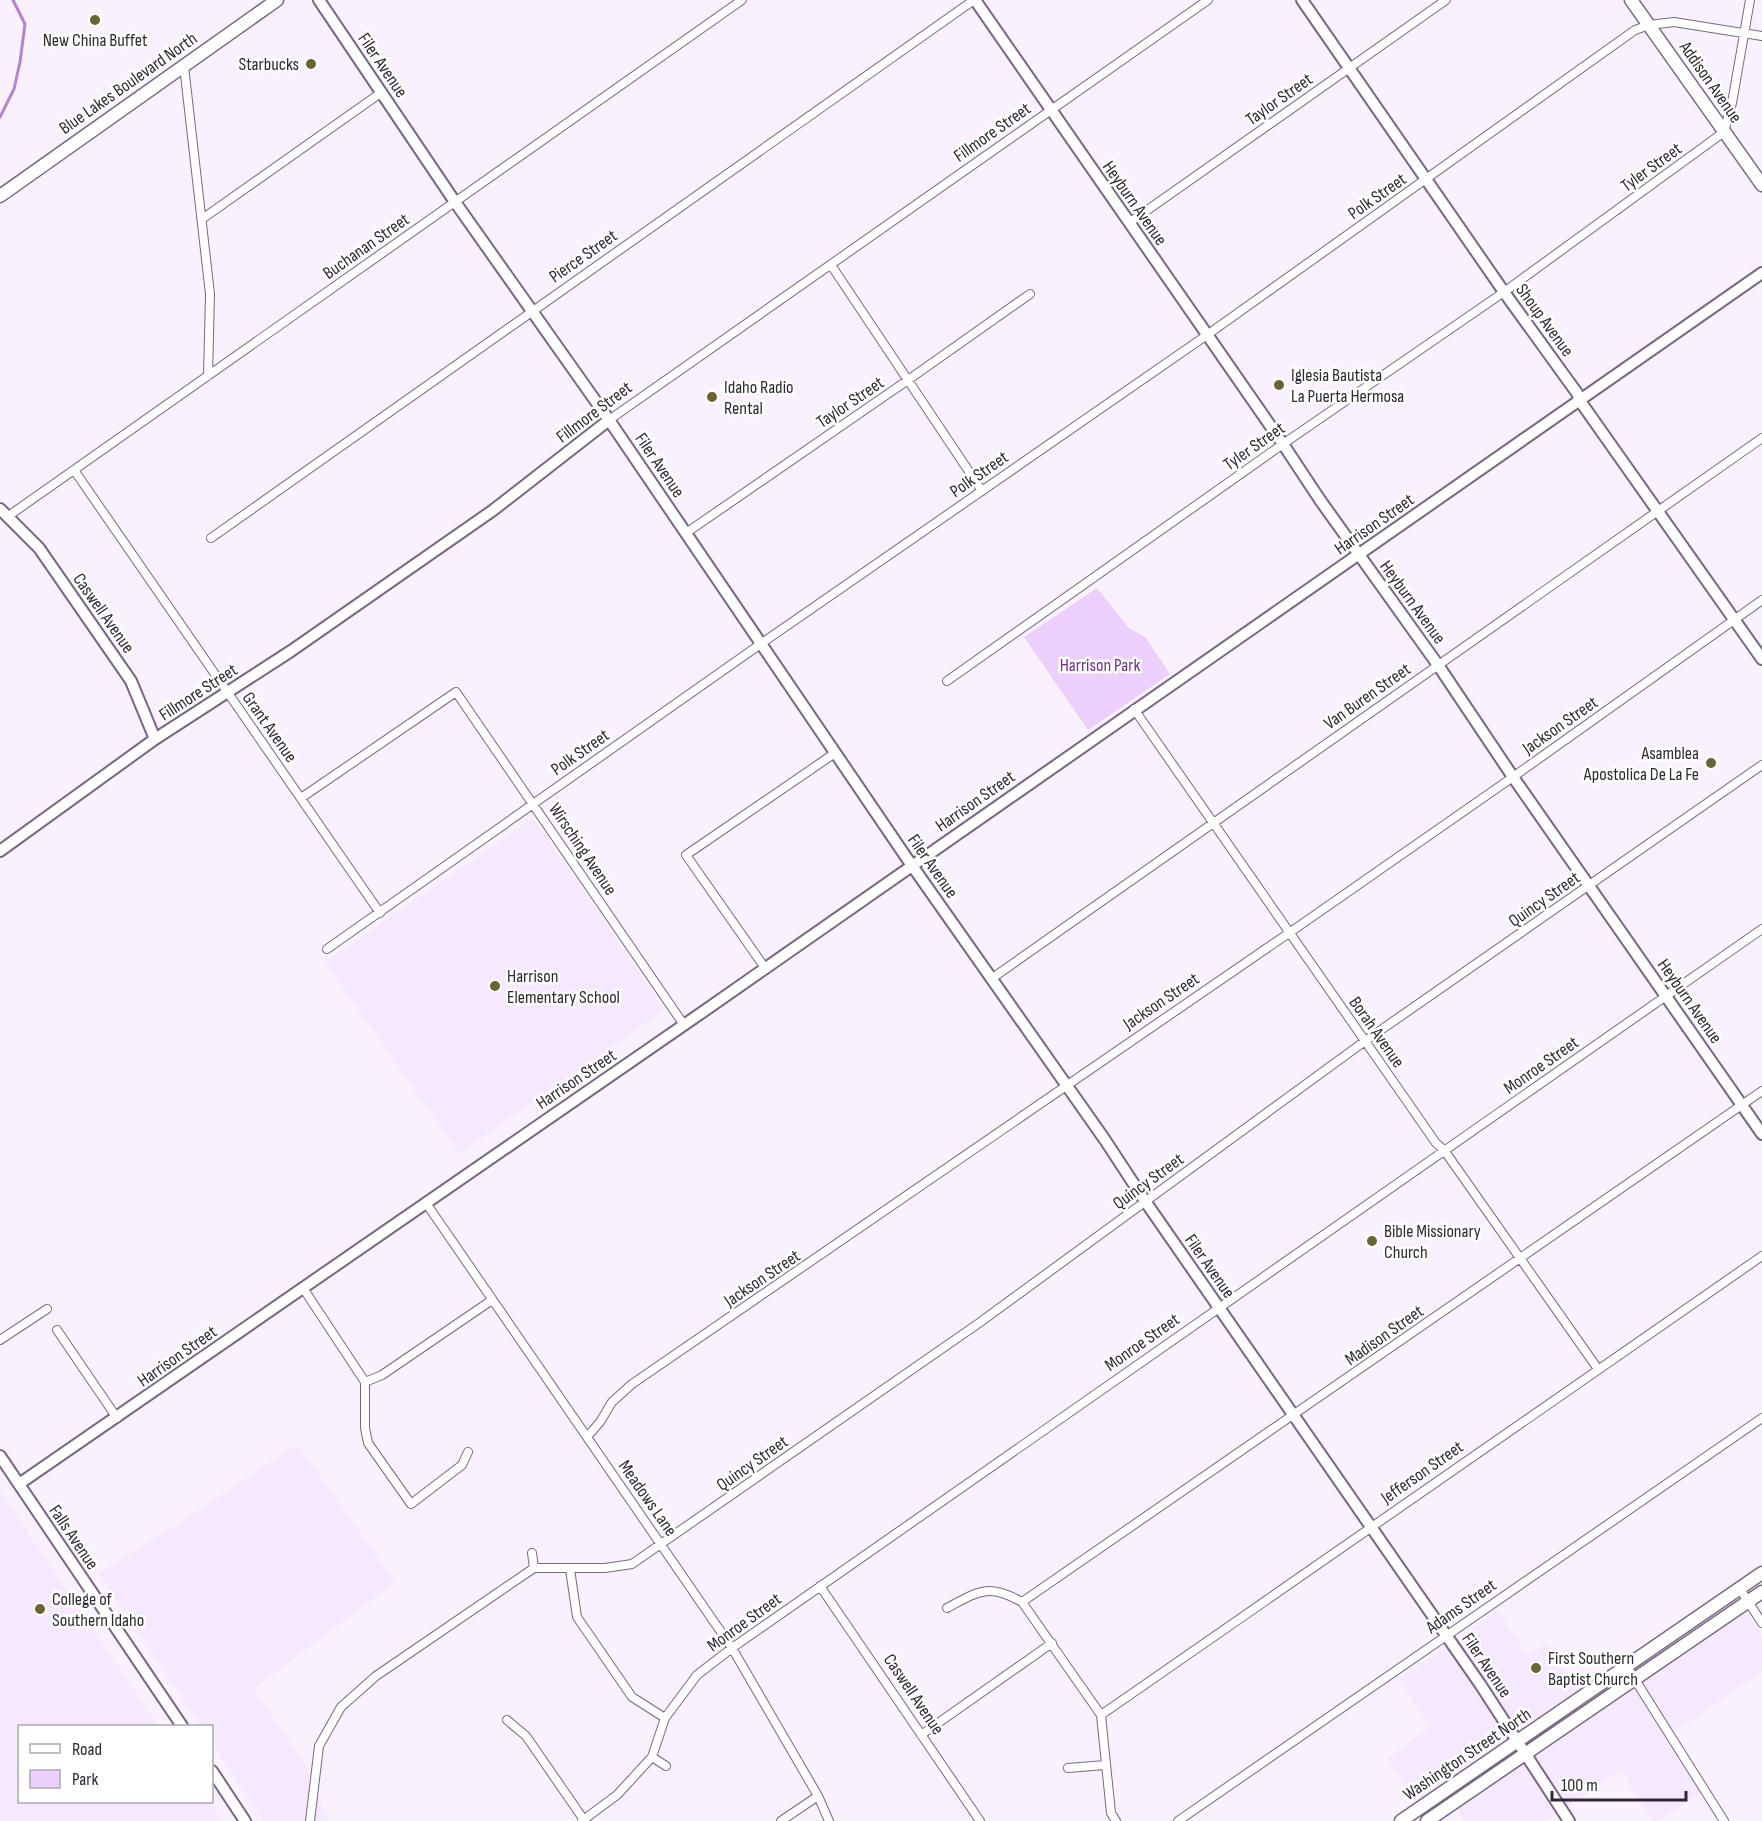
<svg xmlns="http://www.w3.org/2000/svg" width="1762" height="1821" font-family="'Sofia Sans Condensed',sans-serif">
	<rect width="100%" height="100%" fill="#f9f2fe"/>
	<path fill="#f6e8fe" d="M533,818L665,1010L459,1153L325,962Z
		M297,1444L395,1582L253,1689L306,1765L329,1821H263L212,1743V1726H201L99,1574L216,1499Z
		M0,1491L158,1726H20V1802H209L222,1821H0Z
		M1731,1586L1762,1636V1672L1665,1738L1701,1793L1658,1821H1653L1621,1770L1546,1821H1465L1441,1786L1416,1803L1387,1759L1430,1727L1399,1679L1497,1611L1528,1656L1547,1644L1578,1690Z"/>
	<path fill="#edcffe" d="M1097,588L1129,628L1145,637L1170,674L1088,730L1024,637Z"/>
	<g fill="none" stroke-linecap="round" stroke-linejoin="round">
		<path stroke="#b583cf" stroke-width="3" d="M0,117L14,89L20,62L25,24L13,0"/>
		<g stroke="#786781" stroke-width="10">
			<path id="street" d="M184,66L210,294L208,376
				M202,219L382,92
				M1129,223L1446,0
				M831,265L982,491
				M609,420L1208,0
				M74,470L380,913
				M7,517L742,0
				M686,533L908,380L1030,294
				M211,538L974,0
				M947,681L1283,444L1504,292L1724,132L1732,103L1750,0
				M1134,709L1436,1143L1444,1150L1598,1369
				M301,798L456,692L684,1025
				M327,949L762,643L1207,335L1635,30L1649,25L1674,22L1762,36
				M765,968L686,855L835,753
				M991,979L1762,438
				M426,1203L732,1648L818,1796L829,1821
				M303,1288L365,1382V1428L368,1443L411,1504L462,1465L468,1452
				M57,1330L117,1418
				M0,1340L47,1309
				M365,1382L382,1375L492,1300
				M587,1437L600,1422L612,1402L632,1384L1289,933L1513,777L1762,600
				M532,1553L534,1568
				M570,1569L577,1617L632,1697L665,1718
				M820,1586L980,1821
				M1740,1589L1762,1623
				M1022,1602L1762,1091
				M947,1608C979,1591 988,1583 1022,1602L1101,1715L1111,1813L1116,1821
				M1627,1667L1724,1821
				M1101,1715L1762,1256
				M507,1720L526,1736L584,1820
				M921,1735L1052,1643
				M652,1757L666,1766
				M1068,1768L1105,1765
				M310,1821L319,1746L341,1707L376,1676L534,1568H605L632,1564L979,1323L1365,1041L1762,765
				M582,1821L617,1795L652,1757L665,1718L697,1675L732,1648L1762,929
				M781,1821L818,1796
				M1178,1821L1762,1418"/>
		</g>
		<g stroke="#786781" stroke-width="14">
			<path id="secondary" d="M319,0L455,202L609,420L906,857L1105,1140L1145,1201L1480,1684L1569,1821
				M975,0L1283,444L1320,500L1438,665L1513,777L1762,1134
				M1302,0L1504,292L1577,393L1580,401L1762,659
				M0,509L39,548L131,681L155,739
				M0,851L155,739L291,651L492,511L609,420
				M0,1456L182,1726
				M19,1484L694,1018L1762,273
				M212,1771L245,1821"/>
		</g>
		<g stroke="#786781" stroke-width="15">
			<path id="primary" d="M1631,0L1762,185
				M0,196L277,0
				M1401,1821L1762,1573
				M1427,1821L1762,1592"/>
		</g>
		<use href="#street" stroke="#fff" stroke-width="8"/>
		<use href="#secondary" stroke="#fff" stroke-width="10"/>
		<use href="#primary" stroke="#fff" stroke-width="12"/>
	</g>
	<g fill="#696430" stroke="#fff" stroke-width="2">
		<circle cx="95" cy="20" r="6"/>
		<circle cx="311" cy="64" r="6"/>
		<circle cx="1279" cy="385" r="6"/>
		<circle cx="712" cy="397" r="6"/>
		<circle cx="1711" cy="763" r="6"/>
		<circle cx="495" cy="986" r="6"/>
		<circle cx="1372" cy="1241" r="6"/>
		<circle cx="40" cy="1609" r="6"/>
		<circle cx="1536" cy="1668" r="6"/>
	</g>
	<g text-anchor="middle" stroke-width="5" stroke-linejoin="round" paint-order="stroke">
		<g font-size="18" fill="#2f2833" stroke="#fff" text-anchor="start">
			<text x="95" y="46" text-anchor="middle">New China Buffet</text>
			<text x="299" y="70" text-anchor="end">Starbucks</text>
			<text x="1291" y="381">Iglesia Bautista<tspan x="1291" dy="21">La Puerta Hermosa</tspan></text>
			<text x="724" y="393">Idaho Radio<tspan x="724" dy="21">Rental</tspan></text>
			<text x="1699" y="759" text-anchor="end">Asamblea<tspan x="1699" dy="21">Apostolica De La Fe</tspan></text>
			<text x="507" y="982">Harrison<tspan x="507" dy="21">Elementary School</tspan></text>
			<text x="1384" y="1237">Bible Missionary<tspan x="1384" dy="21">Church</tspan></text>
			<text x="52" y="1605">College of<tspan x="52" dy="21">Southern Idaho</tspan></text>
			<text x="1548" y="1664">First Southern<tspan x="1548" dy="21">Baptist Church</tspan></text>
		</g>
		<g font-size="18" fill="#2f2833" stroke="#fff">
			<text transform="translate(383 65) rotate(56)" y="6">Filer Avenue</text>
			<text transform="translate(1711 82) rotate(55)" y="6">Addison Avenue</text>
			<text transform="translate(128 83) rotate(-35)" y="6">Blue Lakes Boulevard North</text>
			<text transform="translate(1279 99) rotate(-35)" y="6">Taylor Street</text>
			<text transform="translate(992 132) rotate(-35)" y="6">Fillmore Street</text>
			<text transform="translate(1651 167) rotate(-36)" y="6">Tyler Street</text>
			<text transform="translate(1377 196) rotate(-35)" y="6">Polk Street</text>
			<text transform="translate(1135 203) rotate(55)" y="6">Heyburn Avenue</text>
			<text transform="translate(366 246) rotate(-35)" y="6">Buchanan Street</text>
			<text transform="translate(583 256) rotate(-35)" y="6">Pierce Street</text>
			<text transform="translate(1545 320) rotate(54)" y="6">Shoup Avenue</text>
			<text transform="translate(850 402) rotate(-34)" y="6">Taylor Street</text>
			<text transform="translate(594 412) rotate(-37)" y="6">Fillmore Street</text>
			<text transform="translate(1254 446) rotate(-35)" y="6">Tyler Street</text>
			<text transform="translate(660 465) rotate(56)" y="6">Filer Avenue</text>
			<text transform="translate(979 474) rotate(-35)" y="6">Polk Street</text>
			<text transform="translate(1374 524) rotate(-35)" y="6">Harrison Street</text>
			<text transform="translate(1413 602) rotate(54)" y="6">Heyburn Avenue</text>
			<text transform="translate(104 613) rotate(55)" y="6">Caswell Avenue</text>
			<text transform="translate(198 692) rotate(-33)" y="6">Fillmore Street</text>
			<text transform="translate(1367 696) rotate(-35)" y="6">Van Buren Street</text>
			<text transform="translate(1560 725) rotate(-35)" y="6">Jackson Street</text>
			<text transform="translate(270 727) rotate(55)" y="6">Grant Avenue</text>
			<text transform="translate(580 752) rotate(-35)" y="6">Polk Street</text>
			<text transform="translate(975 801) rotate(-35)" y="6">Harrison Street</text>
			<text transform="translate(583 849) rotate(56)" y="6">Wirsching Avenue</text>
			<text transform="translate(933 866) rotate(55)" y="6">Filer Avenue</text>
			<text transform="translate(1544 899) rotate(-35)" y="6">Quincy Street</text>
			<text transform="translate(1161 1001) rotate(-34)" y="6">Jackson Street</text>
			<text transform="translate(1690 1001) rotate(55)" y="6">Heyburn Avenue</text>
			<text transform="translate(1377 1032) rotate(55)" y="6">Borah Avenue</text>
			<text transform="translate(1541 1065) rotate(-35)" y="6">Monroe Street</text>
			<text transform="translate(576 1079) rotate(-34)" y="6">Harrison Street</text>
			<text transform="translate(1148 1181) rotate(-36)" y="6">Quincy Street</text>
			<text transform="translate(1210 1266) rotate(55)" y="6">Filer Avenue</text>
			<text transform="translate(762 1278) rotate(-34)" y="6">Jackson Street</text>
			<text transform="translate(1384 1335) rotate(-35)" y="6">Madison Street</text>
			<text transform="translate(1142 1342) rotate(-35)" y="6">Monroe Street</text>
			<text transform="translate(177 1356) rotate(-35)" y="6">Harrison Street</text>
			<text transform="translate(752 1463) rotate(-35)" y="6">Quincy Street</text>
			<text transform="translate(1422 1472) rotate(-35)" y="6">Jefferson Street</text>
			<text transform="translate(648 1498) rotate(55)" y="6">Meadows Lane</text>
			<text transform="translate(74 1537) rotate(56)" y="6">Falls Avenue</text>
			<text transform="translate(1461 1606) rotate(-35)" y="6">Adams Street</text>
			<text transform="translate(744 1622) rotate(-36)" y="6">Monroe Street</text>
			<text transform="translate(1487 1665) rotate(56)" y="6">Filer Avenue</text>
			<text transform="translate(914 1694) rotate(56)" y="6">Caswell Avenue</text>
			<text transform="translate(1467 1754) rotate(-34)" y="6">Washington Street North</text>
		</g>
		<g font-size="18" fill="#6c2f89" stroke="#fff">
			<text x="1100" y="671">Harrison Park</text>
		</g>
	</g>
	<rect x="18" y="1725" width="195" height="78" fill="#ffffff" stroke="#aca9ad" stroke-width="1.5"/>
	<rect x="30" y="1744" width="30" height="9" fill="#ffffff" stroke="#aca9ad" stroke-width="1.5"/>
	<text x="72" y="1755" font-size="18" fill="#2f2833">Road</text>
	<rect x="30" y="1770" width="30" height="18" fill="#edcffe" stroke="#aca9ad" stroke-width="1.5"/>
	<text x="72" y="1785" font-size="18" fill="#2f2833">Park</text>
	<path d="M1552 1791v9h134v-9" fill="none" stroke="#2f2833" stroke-width="3"/>
	<text x="1561" y="1791" font-size="18" fill="#2f2833" stroke="#ffffff" stroke-width="4.5" paint-order="stroke">100 m</text>
</svg>
